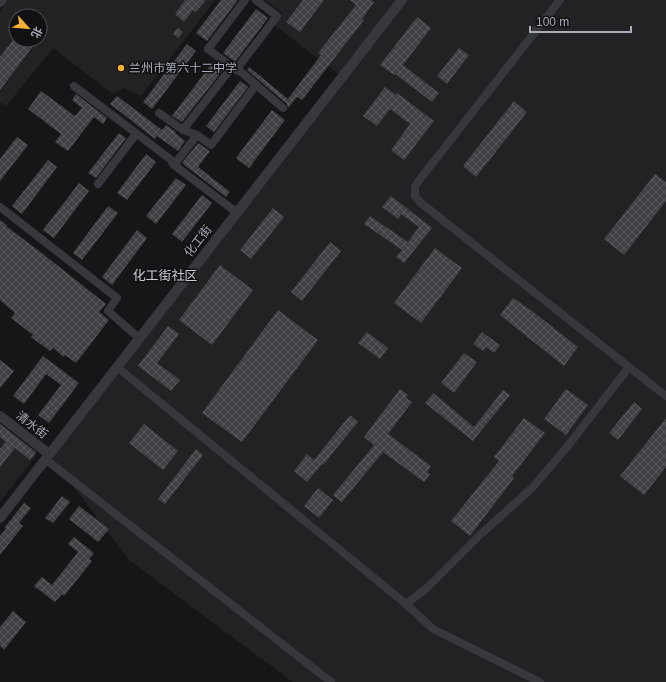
<svg xmlns="http://www.w3.org/2000/svg" width="666" height="682" font-family="Helvetica,'Noto Sans SC',sans-serif">
	<defs>
		<pattern id="building-cross-hatch" width="8" height="8" patternUnits="userSpaceOnUse"><rect width="8" height="8" fill="#404145"/><path d="M0 0l8 8M0 8l8-8" fill="none" stroke="#595a5e"/></pattern>
	</defs>
	<rect width="100%" height="100%" fill="#161618"/>
	<path fill="#222225" fill-rule="evenodd" d="M8,0H215L141,96L123,88L113,94L53,48L6,106L0,102V11ZM16,16H40V40H16Z
		M265,0H666V682H293L129,560L49,454L342,77L274,25L283,14Z
		M0,425L37,454L0,502Z"/>
	<path fill="url(#building-cross-hatch)" d="M185,0H206L196,12L193,10L184,22L175,14Z
		M221,0H238L207,41L196,33Z
		M303,0H324L300,32L286,22Z
		M350,0H371L374,2L362,19L364,20L302,100L297,97L288,108L287,104L247,70L249,67L288,99L321,55L318,53L356,5Z
		M256,9L268,18L235,62L223,53Z
		M417,17L431,28L403,65L439,93L432,102L395,74L394,75L380,65Z
		M178,28L183,32L178,38L173,34Z
		M13,40H33L36,42L0,90V57Z
		M187,44L196,51L152,109L143,102Z
		M459,48L469,55L447,84L437,76Z
		M213,62L223,70L182,122L172,116Z
		M240,81L248,87L214,132L206,126Z
		M385,87L396,95L397,93L434,121L404,160L391,150L410,124L390,109L377,126L363,116Z
		M41,91L75,116L82,108L72,100L76,94L107,118L103,124L94,117L68,151L55,142L61,134L28,109Z
		M117,96L162,130L166,125L176,132L175,133L185,141L178,151L157,136L155,139L110,104Z
		M514,101L527,112L476,177L463,166Z
		M272,110L285,120L249,168L236,158Z
		M119,133L126,138L96,178L88,173Z
		M17,137L28,145L0,181V159Z
		M198,143L210,151L198,167L230,192L226,197L182,163Z
		M146,154L156,162L127,200L117,193Z
		M48,160L57,167L22,214L12,206Z
		M655,174L666,182V201L624,255L604,239Z
		M176,178L186,185L156,224L146,216Z
		M79,183L89,191L54,238L43,230Z
		M202,195L212,203L182,242L172,234Z
		M391,196L432,228L404,263L396,257L402,250L364,224L370,216L408,242L419,227L401,214L398,219L382,207Z
		M108,206L118,213L82,260L73,253Z
		M273,208L284,217L251,259L240,250Z
		M0,220L7,225L6,226L43,254L106,304L99,312L109,320L76,363L65,355L64,357L53,348L50,351L31,337L33,335L11,318L15,313L0,300Z
		M137,230L147,238L112,285L102,277Z
		M330,242L341,251L302,301L291,292Z
		M435,248L462,268L421,323L394,303Z
		M220,265L253,290L212,345L179,320Z
		M513,298L532,311L578,347L564,366L500,315Z
		M278,310L318,340L242,442L202,413Z
		M168,326L179,334L157,363L180,380L171,391L138,366Z
		M367,332L388,348L380,359L358,343Z
		M482,332L500,345L494,353L486,347L483,351L473,344Z
		M464,353L477,362L454,393L441,383Z
		M43,356L79,383L49,423L38,415L61,385L46,374L24,404L13,396Z
		M0,360L14,371L0,388Z
		M400,389L408,395L406,398L412,402L388,434L431,466L427,472L430,474L424,482L383,452L342,502L333,495L374,445L364,437Z
		M566,389L588,405L566,435L544,419Z
		M503,390L510,395L473,441L425,403L433,393L474,427Z
		M634,402L642,409L618,440L609,433Z
		M350,415L358,422L323,465L322,464L307,482L294,471L307,454L314,460Z
		M524,418L545,433L512,476L514,478L470,536L451,521L499,461L494,457Z
		M666,418V467L644,495L620,476Z
		M0,424L36,452L30,460L15,448L0,467V449L6,442L0,437Z
		M144,424L178,451L163,470L129,443Z
		M196,449L203,455L165,504L158,499Z
		M318,488L333,500L319,518L304,506Z
		M62,496L70,502L53,523L45,518Z
		M24,503L31,508L19,523L23,526L0,555V536L6,529L5,527Z
		M79,506L109,529L98,542L69,519Z
		M74,537L94,553L89,559L92,561L64,596L62,594L55,602L34,586L42,577L52,585L78,552L68,544Z
		M13,611L26,622L4,650L0,646V627Z"/>
	<g fill="none" stroke-linecap="round" stroke-linejoin="round">
		<path stroke="#37383d" stroke-width="8" d="M245,0L208,49L236,70L277,16L256,0
			M560,0L417,183L415,187V196L421,203L666,396
			M0,3L3,0
			M236,70L241,72L283,108
			M74,86L170,159L174,165L236,212
			M159,113L183,130L197,135L211,145L256,85
			M183,130L232,67
			M174,165L197,135
			M98,184L136,134
			M0,207L117,298L108,311L139,338
			M117,367L406,604L428,587L480,535L532,488L567,447L629,367
			M45,459L331,682
			M406,604L433,629L540,682"/>
		<path stroke="#37383d" stroke-width="10" d="M0,416L49,454
			M0,518L402,0"/>
	</g>
	<circle fill="#f2b134" stroke="#111113" stroke-width="1.5" cx="121" cy="68" r="4"/>
	<g text-anchor="middle" stroke-width="3" stroke-linejoin="round" paint-order="stroke">
		<g font-size="12" fill="#a8adb8" stroke="#111113" text-anchor="start">
			<text x="129" y="72">兰州市第六十二中学</text>
		</g>
		<g font-size="12" fill="#a8adb8" stroke="#111113">
			<text transform="translate(198 241) rotate(-52)" y="4">化工街</text>
			<text transform="translate(32 425) rotate(38)" y="4">清水街</text>
		</g>
		<g font-size="13" fill="#c9ccd4" stroke="#111113">
			<text x="165" y="280">化工街社区</text>
		</g>
	</g>
	<g transform="translate(28 28) rotate(117)"><circle r="19" fill="#111113" stroke="#4d4f55"/>
	<path d="M0-3L7 15L0 10L-7 15Z" fill="#f2b134"/>
	<text y="-6" font-size="11" font-weight="bold" text-anchor="middle" fill="#a8adb8">北</text>
	</g>
	<path d="M530 26v6h101v-6" fill="none" stroke="#a8adb8" stroke-width="2"/>
	<text x="536" y="26" font-size="12" fill="#a8adb8" stroke="#111113" stroke-width="3" paint-order="stroke">100 m</text>
</svg>
